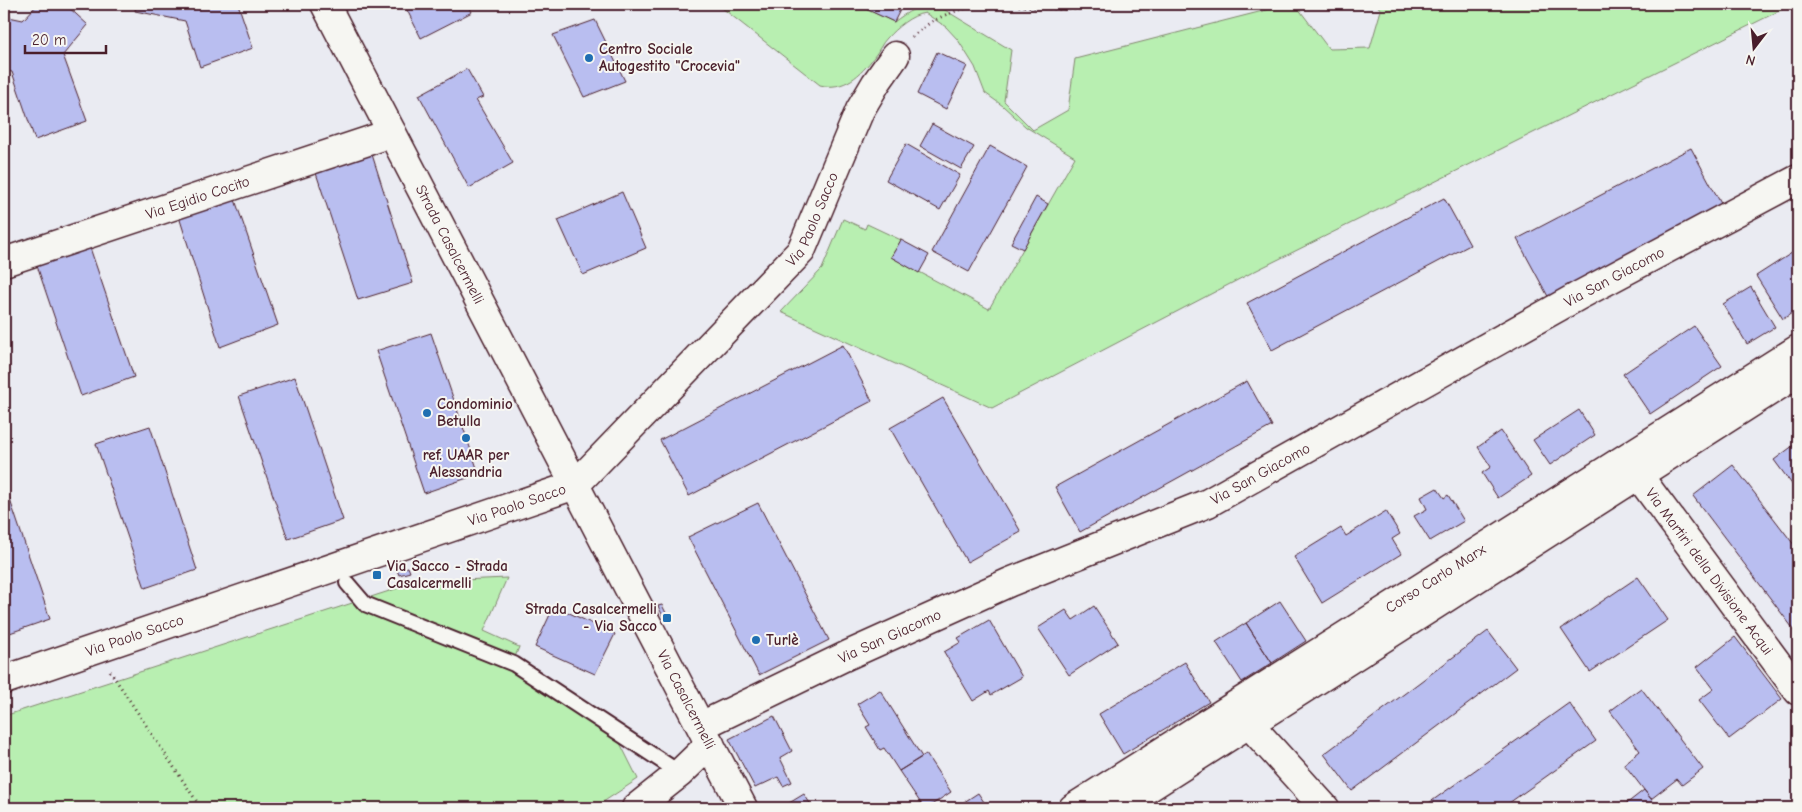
<svg xmlns="http://www.w3.org/2000/svg" width="1802" height="812" font-family="'Comic Neue',sans-serif">
	<rect width="100%" height="100%" fill="#eaebf2"/>
	<filter id="ink" filterUnits="userSpaceOnUse"><feTurbulence type="fractalNoise" baseFrequency=".02" numOctaves="2"/><feDisplacementMap in="SourceGraphic" scale="10" xChannelSelector="R" yChannelSelector="G"/><feConvolveMatrix kernelMatrix="1 2 1 2 8 2 1 2 1" color-interpolation-filters="sRGB"/></filter>
	<g filter="url(#ink)">
		<path fill="#b8efb1" stroke="#81876e" d="M717,4H855L894,22C907,12 919,5 935,4L1011,50L1004,101L1033,130L1068,110L1075,59L1290,4H1295L1329,49L1370,48L1381,10L1376,4H1793L1253,272L992,408L781,312L822,269L843,219L865,229L867,224L901,240L891,257L989,309L1075,157L1026,127L1003,106L985,93L975,67L958,40L946,27L925,13C911,15 896,28 887,38C882,43 879,51 874,57C861,75 844,91 820,85Z
			M507,578L484,631L519,647L511,667L617,737L638,779L594,808H4V716L417,582Z"/>
		<path fill="#b9bef0" stroke="#4a1f2b" d="M38,4H65L88,25L63,55L87,121L35,140L12,72L4,70V16L23,20Z
			M136,4H238L253,48L200,67L185,21L135,11Z
			M404,4H468L472,12L421,38Z
			M855,4H903L894,22Z
			M595,20L625,81L584,97L553,35Z
			M937,52L967,66L946,109L917,94Z
			M467,69L483,97L476,100L513,163L469,188L419,95Z
			M932,124L974,147L961,169L920,146Z
			M368,142L413,283L358,300L312,161Z
			M906,144L960,175L940,210L886,180Z
			M990,146L1027,167L969,272L932,252Z
			M1691,148L1725,211L1551,302L1517,239Z
			M231,188L278,325L220,347L176,207Z
			M622,192L646,248L583,275L558,220Z
			M1036,197L1048,204L1023,249L1011,243Z
			M1444,198L1470,245L1272,350L1247,303Z
			M86,236L134,377L81,396L33,254Z
			M901,240L929,255L919,273L891,257Z
			M1798,249V309L1783,319L1756,276Z
			M1751,287L1775,327L1747,344L1723,304Z
			M1694,326L1722,366L1650,414L1623,374Z
			M431,333L479,474L424,493L376,351Z
			M843,345L872,401L689,496L660,440Z
			M295,377L343,520L288,539L239,396Z
			M1247,381L1272,426L1080,532L1055,487Z
			M943,398L1021,532L967,562L890,428Z
			M1579,410L1595,435L1550,465L1533,440Z
			M150,426L197,570L145,588L96,444Z
			M1501,431L1531,476L1498,498L1482,473L1491,467L1478,447Z
			M1798,442V491H1797L1774,460Z
			M1733,465L1798,550V635L1693,496Z
			M4,482L50,619L4,635Z
			M1437,488L1444,498L1448,495L1464,521L1430,541L1414,516L1427,509L1421,497Z
			M758,503L829,640L759,675L688,537Z
			M1386,511L1400,534L1392,539L1401,554L1322,603L1294,557L1341,528L1346,536Z
			M408,567L410,572L399,575L397,570Z
			M1638,577L1668,620L1590,672L1561,629Z
			M1280,601L1306,641L1272,663L1246,623Z
			M662,605L667,615L663,616L658,606Z
			M554,606L615,634L595,674L535,647Z
			M1094,606L1118,643L1069,675L1038,628L1066,610L1073,620Z
			M989,620L1022,677L991,695L989,691L973,701L944,652L961,642L958,638Z
			M1246,623L1272,663L1242,682L1216,642Z
			M1488,631L1516,668L1352,791L1324,754Z
			M1735,637L1782,699L1729,739L1699,700L1714,689L1697,667Z
			M1185,662L1209,702L1123,754L1099,714Z
			M1641,688L1703,769L1682,785L1677,779L1651,799L1624,764L1640,751L1610,711Z
			M880,690L922,757L899,771L884,748L880,750L866,727L870,725L857,704Z
			M1569,703L1596,741L1502,808H1422Z
			M774,716L792,751L780,758L792,782L783,786L778,777L755,788L729,739Z
			M926,754L951,792L927,808H924L899,771Z
			M1644,790L1658,808H1621Z
			M978,793L988,808H955Z
			M804,794L813,808H781Z"/>
		<g fill="none" stroke-linecap="round" stroke-linejoin="round">
			<g stroke="#4a1f2b" stroke-width="18">
				<path id="lane" d="M347,583L365,604L514,664L680,773"/>
			</g>
			<g stroke="#4a1f2b" stroke-width="31">
				<g id="street">
					<path id="s1" d="M4,262L392,133"/>
					<path id="s2" d="M1638,475L1798,691"/>
					<path id="s3" d="M4,680L575,485L801,251L860,110L876,83L895,56"/>
					<path d="M1249,724L1325,808"/>
					<path id="s4" d="M701,726L848,655L1010,582L1208,503L1580,295L1798,179"/>
					<path d="M636,808L680,773L710,744"/>
				</g>
			</g>
			<g stroke="#4a1f2b" stroke-width="31">
				<g id="secondary">
					<path id="s5" d="M325,4L743,808"/>
					<path id="s6" d="M1073,808L1798,349"/>
					<path d="M1117,808L1798,373"/>
				</g>
			</g>
			<path stroke="#4a1f2b" stroke-width="3" stroke-dasharray="1 4" stroke-linecap="butt" d="M912,37C932,17 964,5 993,5C1016,4 1039,9 1062,9C1084,10 1105,7 1127,4
				M110,671L201,808"/>
			<use href="#lane" stroke="#f6f6f2" stroke-width="14"/>
			<use href="#street" stroke="#f6f6f2" stroke-width="28"/>
			<use href="#secondary" stroke="#f6f6f2" stroke-width="28"/>
		</g>
	</g>
	<g fill="#1f6fb2" stroke="#f6f6f2" stroke-width="2">
		<circle cx="589" cy="58" r="5"/>
		<circle cx="427" cy="413" r="5"/>
		<circle cx="466" cy="438" r="5"/>
		<rect x="372" y="570" width="10" height="10" rx="2.5"/>
		<rect x="662" y="613" width="10" height="10" rx="2.5"/>
		<circle cx="756" cy="640" r="5"/>
	</g>
	<g text-anchor="middle" stroke-width="4" stroke-linejoin="round" paint-order="stroke">
		<g font-size="15" font-weight="bold" fill="#4a1f2b" stroke="#f6f6f2" text-anchor="start">
			<text x="599" y="54">Centro Sociale<tspan x="599" dy="17">Autogestito "Crocevia"</tspan></text>
			<text x="437" y="409">Condominio<tspan x="437" dy="17">Betulla</tspan></text>
			<text x="466" y="460" text-anchor="middle">ref. UAAR per<tspan x="466" dy="17">Alessandria</tspan></text>
			<text x="387" y="571">Via Sacco - Strada<tspan x="387" dy="17">Casalcermelli</tspan></text>
			<text x="657" y="614" text-anchor="end">Strada Casalcermelli<tspan x="657" dy="17">- Via Sacco</tspan></text>
			<text x="766" y="645">Turlè</text>
		</g>
		<g font-size="15" fill="#4a1f2b" stroke="#f6f6f2">
			<text dy="5" stroke="none"><textPath href="#s1" startOffset="204">Via Egidio Cocito</textPath></text>
			<text dy="5" stroke="none"><textPath href="#s3" startOffset="962">Via Paolo Sacco</textPath></text>
			<text dy="5" stroke="none"><textPath href="#s5" startOffset="271">Strada Casalcermelli</textPath></text>
			<text dy="5" stroke="none"><textPath href="#s4" startOffset="1019">Via San Giacomo</textPath></text>
			<text dy="5" stroke="none"><textPath href="#s4" startOffset="614">Via San Giacomo</textPath></text>
			<text dy="5" stroke="none"><textPath href="#s3" startOffset="542">Via Paolo Sacco</textPath></text>
			<text dy="5" stroke="none"><textPath href="#s2" startOffset="120">Via Martiri della Divisione Acqui</textPath></text>
			<text dy="5" stroke="none"><textPath href="#s6" startOffset="429">Corso Carlo Marx</textPath></text>
			<text dy="5" stroke="none"><textPath href="#s3" startOffset="138">Via Paolo Sacco</textPath></text>
			<text dy="5" stroke="none"><textPath href="#s4" startOffset="209">Via San Giacomo</textPath></text>
			<text dy="5" stroke="none"><textPath href="#s5" startOffset="784">Via Casalcermelli</textPath></text>
		</g>
	</g>
	<rect width="1802" height="812" fill="none" stroke="#f6f6f2" stroke-width="20"/>
	<rect x="10" y="10" width="1782" height="792" fill="none" stroke="#4a1f2b" stroke-width="2" filter="url(#ink)"/>
	<g transform="translate(1754 48) rotate(196)" stroke="#f6f6f2" stroke-width="4" paint-order="stroke">
	<path d="M0-4L9 19L0 12L-9 19Z" fill="#4a1f2b"/>
	<text y="-8" font-size="14" font-weight="bold" text-anchor="middle" fill="#4a1f2b">N</text>
	</g>
	<path d="M25 45v8h81v-8" fill="none" stroke="#4a1f2b" stroke-width="2.5"/>
	<text x="32" y="45" font-size="15" fill="#4a1f2b" stroke="#f6f6f2" stroke-width="4" paint-order="stroke">20 m</text>
</svg>
